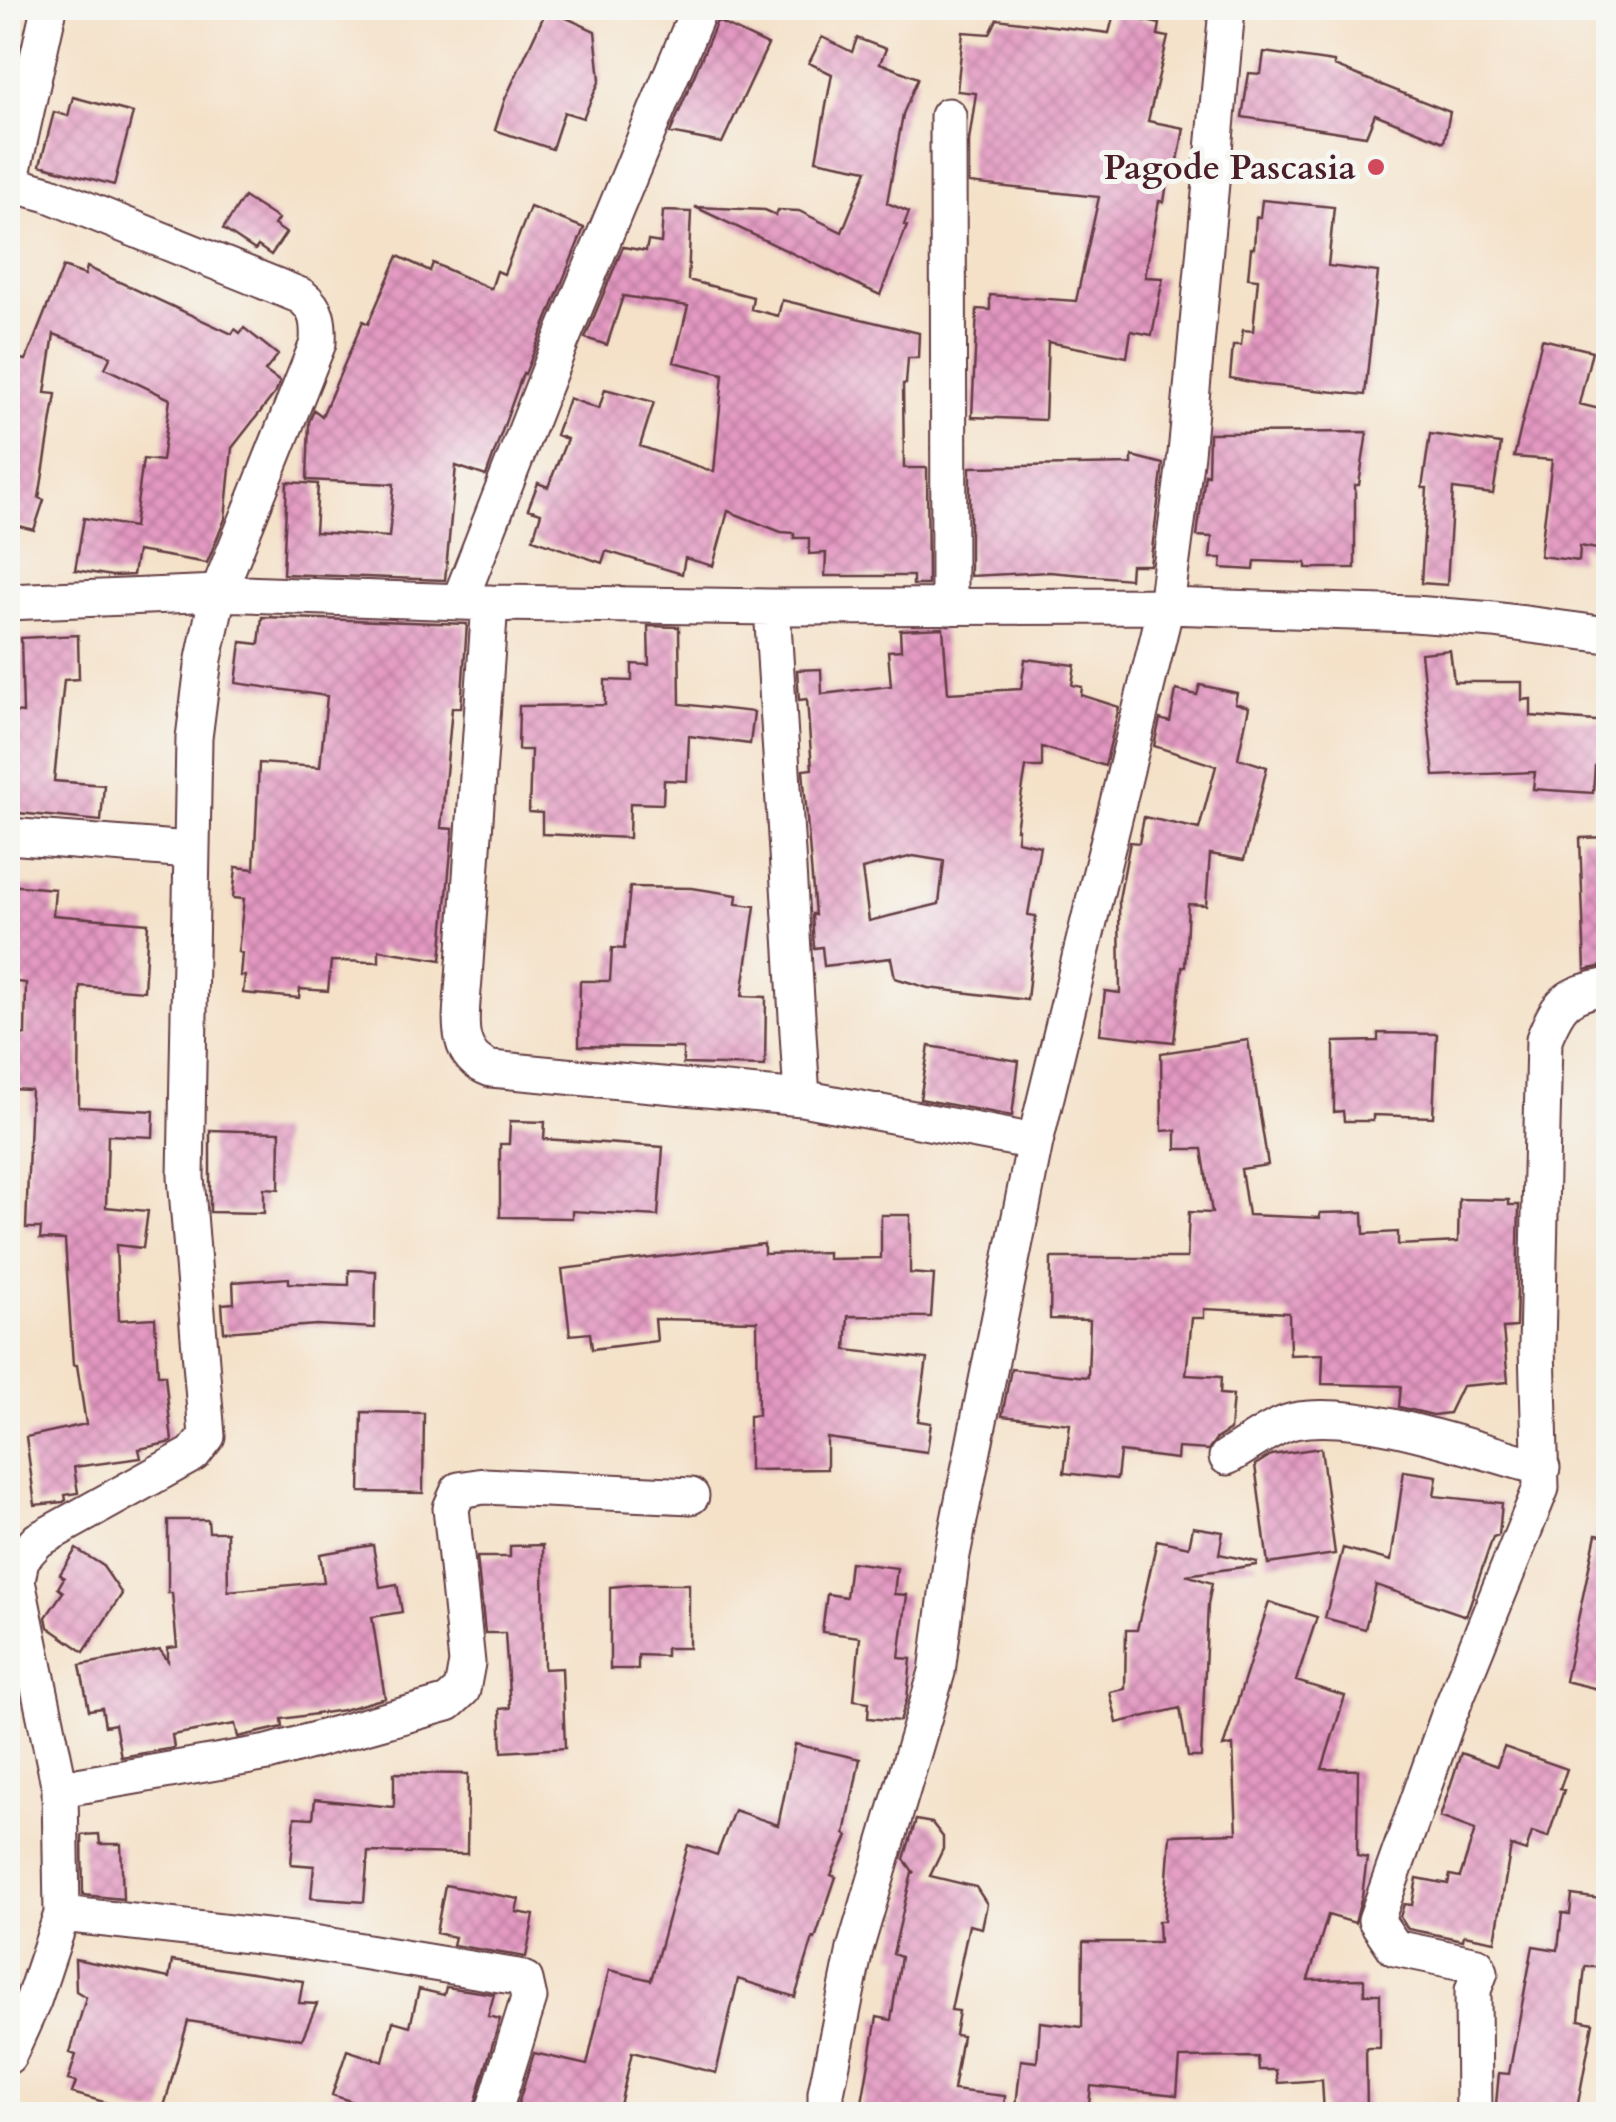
<svg xmlns="http://www.w3.org/2000/svg" width="1616" height="2122" font-family="Cardo,serif">
	<defs>
		<pattern id="building-cross-hatch" width="8" height="8" patternUnits="userSpaceOnUse" patternTransform="scale(2.5)"><rect width="8" height="8" fill="#e499c2"/><path d="M0 0l8 8M0 8l8-8" fill="none" stroke="#bb7c9e"/></pattern>
	</defs>
	<rect width="100%" height="100%" fill="#f6f6f2"/>
	<filter id="ink" filterUnits="userSpaceOnUse"><feTurbulence type="fractalNoise" baseFrequency=".01" numOctaves="2"/><feDisplacementMap in="SourceGraphic" scale="20" xChannelSelector="R" yChannelSelector="G"/><feConvolveMatrix kernelMatrix="1 2 1 2 8 2 1 2 1" color-interpolation-filters="sRGB"/></filter>
	<filter id="wash" filterUnits="userSpaceOnUse"><feTurbulence type="fractalNoise" baseFrequency=".0048" numOctaves="4" result="noise"/><feDisplacementMap in="SourceGraphic" scale="40" xChannelSelector="R" yChannelSelector="G"/><feGaussianBlur stdDeviation="2.25" result="paint"/><feColorMatrix in="noise" values="0 0 0 0 0 0 0 0 0 0 0 0 0 0 0 0 0 1.4 0 .05"/><feComposite in="paint" operator="in"/></filter>
	<g filter="url(#wash)">
		<rect width="100%" height="100%" fill="#f4e1c8"/>
		<g id="blocks">
			<path fill="url(#building-cross-hatch)" fill-rule="evenodd" d="M547,9L595,31L600,80L583,118L564,112L552,149L495,130L505,99Z
				M1114,14L1160,24L1158,35L1168,37L1148,121L1184,128L1175,177L1168,176L1164,202L1159,201L1145,277L1163,278L1152,335L1131,331L1127,357L1048,342L1045,420L972,417L977,309L990,310V295L1076,301L1099,197L969,183V141L976,93L957,91L963,32L990,34L997,19L1109,33Z
				M717,21L768,45L722,143L670,133Z
				M822,37L852,52L857,38L886,49L880,63L918,78L903,114L887,203L909,212L904,225L907,226L880,295L695,207L765,210L776,215L778,210L799,211L842,232L867,170L816,160L832,74L809,63Z
				M1264,52L1334,62V66L1450,112L1444,142L1375,114L1366,136L1242,117L1249,73L1261,74Z
				M73,97L133,113L114,185L40,165L54,112L68,116Z
				M244,197L278,219L274,225L286,233L271,255L258,246L255,250L223,229Z
				M1262,200L1334,207L1328,266L1378,272L1365,395L1265,385L1230,378L1233,345H1241L1243,330L1253,331L1258,279L1248,278L1251,248H1254L1256,217H1260Z
				M530,207L584,228L525,374L523,373L486,476L456,466L445,580L283,574L287,482L318,484L315,532L389,537L394,484L307,480L309,422L314,410L322,416L363,321L368,324L398,256L430,271L433,263L491,289L497,271L504,274Z
				M663,211L691,212L688,280L753,297L751,309L778,316L782,300L919,333L918,358H908L906,384H903L904,468H927L928,585H913V576H825L826,553L809,554V538H794V533L781,532L728,511L713,566L685,558L682,574L606,551L602,563L533,539L541,513L528,509L538,483L548,487L567,439L556,435L569,398L599,409L605,389L654,402L640,446L714,472L723,374L674,362L688,306L623,296L607,345L585,338L623,247L646,251L648,241L661,243Z
				M63,267L85,275L87,267L232,334L235,329L240,333L244,328L278,355L265,371L280,382L275,393L232,448L225,519L207,563L137,551L133,575L112,576L75,570L84,518L134,527L143,459L162,461L170,399L105,368L111,356L54,334L45,393L56,394L39,498L44,500L34,530L8,523V357L26,360Z
				M1542,339L1592,351L1579,404L1608,411V503L1603,550L1580,546L1579,561L1540,556L1552,460L1514,457Z
				M1367,432L1359,485H1355V568H1306V563L1255,561L1254,570L1221,568L1222,558H1210L1212,537L1197,536L1205,474L1208,475L1209,433Z
				M1430,434L1501,444L1493,494L1453,489L1447,585L1421,583L1427,488H1422Z
				M1132,456L1163,464L1150,565H1131L1130,579L1049,572L970,576V467L1132,464Z
				M262,617L467,624L461,708H452L441,828L453,829L441,960L379,950V962L331,961L328,991L300,989L299,998L243,993L245,976H240L242,953L238,952L244,899L233,898L236,867L254,869L259,763L320,767L327,696L236,683L241,642L259,644Z
				M648,626L679,627L680,704L754,712L750,744L689,736L687,781L664,780L663,804L630,803L629,838L542,834V813L529,812L531,750H518L519,706L605,705V680L632,681V664L649,665Z
				M943,628L948,693L1021,689L1025,659L1075,665L1072,685L1082,687L1081,695L1119,707L1105,766L1042,747V767H1026L1016,829H1018L1017,841L1040,846L1028,915L1036,916L1027,1000L928,988L895,978L891,958L824,966L822,947L814,948L812,914L815,915L803,770L812,769L807,699L799,700L797,670L821,669L822,694L891,686L888,651L901,650L900,630ZM913,856L944,861L939,904L869,921L862,869Z
				M78,635L79,679L64,680L54,781L104,785L101,821L8,812L15,712L23,713L21,638Z
				M1450,650L1454,682H1522V700L1531,699V716L1608,722V767L1595,766L1593,793L1533,789L1535,772L1434,776L1421,653Z
				M1200,685L1237,693L1235,703L1249,707L1238,758L1267,767L1244,860L1210,854L1206,905L1188,904L1185,967H1182L1174,1042L1100,1034L1105,991L1120,993L1119,899L1130,842L1139,843L1144,817L1199,829L1216,766L1154,746L1160,719L1170,722L1176,690L1197,695Z
				M1608,837V965L1585,970L1580,838Z
				M8,885L55,889L53,915L148,923L144,991L80,986L79,1107L154,1111L153,1137L108,1135L106,1207L148,1211L143,1248L116,1245L119,1320L155,1318L158,1375H165L172,1442L139,1449L141,1458L74,1467L78,1493L65,1495L66,1500L63,1502L35,1505L26,1437L86,1424L77,1365H73L65,1240L40,1239L41,1228H26L31,1090L11,1089V1036L25,1035L26,983L8,981Z
				M630,887L692,888L737,895L736,904L755,906L742,996L766,997L765,1066L683,1064V1048L579,1046L580,981H610L612,948L624,949Z
				M1378,1033L1437,1034L1433,1117L1373,1115V1121H1344L1343,1111L1334,1112V1042L1378,1041Z
				M1248,1040L1268,1165L1241,1169L1248,1215L1320,1218V1213L1363,1212L1364,1234L1398,1232V1245L1458,1242L1459,1199L1509,1200V1205H1519L1516,1327L1503,1328L1508,1382L1462,1386L1449,1413L1433,1415L1399,1407L1401,1386L1322,1384L1323,1354L1290,1355L1289,1313L1204,1309V1318H1192L1186,1375L1221,1377L1220,1394L1233,1395L1230,1430L1216,1439L1208,1450L1178,1448L1177,1459L1120,1452L1117,1479L1064,1473L1070,1424L1002,1416L1011,1369L1088,1377L1090,1320L1050,1319L1051,1258H1187L1189,1212L1212,1213L1202,1149H1176V1130L1162,1131L1161,1053Z
				M929,1046L1019,1061L1012,1116L920,1099Z
				M510,1121L545,1122L544,1139L663,1147L658,1216L572,1211V1218L500,1217V1144H509Z
				M210,1130L280,1132L279,1189L264,1188V1213L210,1212Z
				M881,1215H910V1273L934,1275L931,1317L848,1316L846,1350L927,1359L918,1421L931,1423L927,1452L827,1438V1469L749,1470V1416L758,1415L757,1321L655,1319L657,1341L592,1349L590,1333L570,1335L562,1269L764,1244V1254L828,1252V1259L881,1258Z
				M349,1270L376,1271L375,1328L317,1325L224,1332L222,1304L234,1303L233,1282L289,1278V1283L349,1285Z
				M362,1412L424,1413L423,1493L360,1492Z
				M1321,1448L1335,1554L1268,1564L1255,1465L1271,1455Z
				M1404,1471L1437,1476L1434,1496L1502,1503L1499,1535L1493,1537L1466,1616L1376,1585L1365,1629L1325,1618L1343,1548L1391,1561Z
				M168,1520H208L209,1532H227L228,1591L324,1582L320,1554L373,1545L380,1587L397,1584L402,1612L372,1617L385,1698L343,1710L282,1719L283,1727L238,1737L235,1724L172,1735L174,1748L121,1757L115,1724L105,1726L102,1708L89,1710L80,1665L160,1650L168,1661V1648L177,1647L172,1593H168Z
				M1193,1527L1223,1532L1219,1554L1257,1562L1256,1565L1186,1575L1212,1583L1208,1604L1201,1757H1188L1180,1708L1117,1723L1110,1692L1125,1689L1126,1630H1137L1157,1540L1189,1547Z
				M1596,1534L1608,1536V1678L1601,1677L1598,1689L1565,1681Z
				M543,1545L544,1669L562,1668L565,1748L502,1752L500,1709L510,1708L505,1633H485L477,1557H510V1546Z
				M76,1549L102,1565L122,1594L84,1652L48,1627L46,1617L63,1592L58,1588L64,1578L60,1574Z
				M850,1562L897,1568L894,1594L907,1595L899,1658L911,1659L907,1699L900,1721L868,1718L869,1702L854,1700L860,1637L822,1632L827,1594L846,1597Z
				M642,1584H689V1648H666V1656L638,1655V1669H610V1587Z
				M1269,1602L1317,1617L1296,1681L1345,1696L1322,1769L1358,1770L1357,1856L1367,1858L1362,1896L1355,1923L1328,1915L1308,1980L1364,1979V1994H1380V2048H1366L1367,2114H1324L1322,2080L1278,2083L1276,2070H1259L1258,2057L1180,2058L1177,2095L1091,2086L1088,2114H1032V2108L1016,2106L1021,2060L1037,2062L1040,2022L1082,2027L1083,1942H1159L1158,1921H1164L1170,1835L1237,1833L1233,1745L1223,1747Z
				M795,1744L860,1759L845,1834L848,1836L831,1875L836,1877L815,1939L813,1938L795,1997L738,1979L716,2073L632,2052L618,2114H515L534,2053L587,2065L609,1970L651,1980L688,1845L717,1855L734,1810L778,1825Z
				M1504,1747L1567,1769L1560,1789L1564,1790L1548,1837L1532,1832L1526,1851L1511,1846L1495,1941L1464,1935L1463,1940L1408,1929L1400,1917L1404,1904L1412,1905L1417,1878L1448,1884L1450,1875L1460,1877L1475,1830L1440,1817L1461,1753L1497,1766Z
				M394,1773L468,1774L467,1854L368,1852L364,1902L311,1898L314,1866L291,1864L295,1817L313,1818L315,1799L394,1807Z
				M916,1820L932,1823L943,1837V1849L930,1876L976,1887L987,1904L982,1928L969,1925L951,2010L959,2011L955,2035L962,2036L953,2090L1005,2096L1004,2114H860L877,2017L891,2020L901,1957L893,1954L912,1872L914,1873L904,1859Z
				M99,1834L100,1844H121L123,1899L83,1895L82,1835Z
				M445,1885L519,1899L516,1912L534,1915L526,1957L453,1945L455,1937L436,1933Z
				M1572,1895L1608,1900V1967H1585L1579,2020L1593,2023L1576,2114H1495L1499,2073L1509,2074L1533,1946L1558,1950L1562,1913L1570,1914Z
				M75,1959L169,1978L172,1961L303,1981L299,2003L317,2004L302,2039L188,2021L162,2114H146L72,2093L76,2082L68,2080L76,2055L70,2053L86,1997L76,1991Z
				M446,1987L494,1994L488,2016L500,2019L472,2114H389L332,2095L347,2050L383,2062L393,2021L410,2026L419,1989L444,1995Z"/>
		</g>
	</g>
	<g filter="url(#ink)">
		<use href="#blocks" fill-opacity="0" stroke="#643c43" stroke-width="2.5"/>
		<g fill="none" stroke-linecap="round" stroke-linejoin="round">
			<g stroke="#643c43" stroke-width="39">
				<path id="street" d="M948,116L949,607
					M8,183L48,194L301,296C318,309 319,323 318,343L218,593L204,659L194,738L186,1177L207,1436L193,1454L38,1540L21,1559L17,1581L60,1789L62,1914L33,2001L8,2056
					M10,183L49,8
					M460,600L561,341L699,8
					M8,602L218,593L490,603L772,607L1166,606L1414,614L1494,620L1608,635
					M490,603L464,978C462,1012 451,1055 491,1069L802,1098
					M772,607L802,1098L1035,1142
					M8,836L190,850
					M1227,1457C1247,1446 1272,1426 1294,1421C1362,1408 1475,1450 1542,1468
					M60,1789L268,1753L448,1703L462,1690L467,1663L451,1508L459,1490L484,1486L691,1496
					M62,1914L301,1941L518,1977L525,1980L529,1998L493,2114
					M826,2114V2093L855,1949L937,1672L952,1555L1035,1142L1166,606L1186,454L1227,9
					M1474,2114L1473,1990L1480,1972L1477,1965L1395,1948L1376,1920L1449,1715L1541,1488L1537,1347L1544,1039C1560,1000 1566,995 1608,986"/>
			</g>
			<use href="#street" stroke="#fff" stroke-width="35"/>
		</g>
	</g>
	<circle fill="#d1495b" stroke="#f6f6f2" stroke-width="4" cx="1376" cy="167" r="10"/>
	<g text-anchor="middle" stroke-width="10" stroke-linejoin="round" paint-order="stroke">
		<g font-size="35" font-weight="bold" fill="#4a1f2b" stroke="#f6f6f2" text-anchor="end">
			<text x="1356" y="179">Pagode Pascasia</text>
		</g>
	</g>
	<rect width="1616" height="2122" fill="none" stroke="#f6f6f2" stroke-width="40"/>
</svg>
